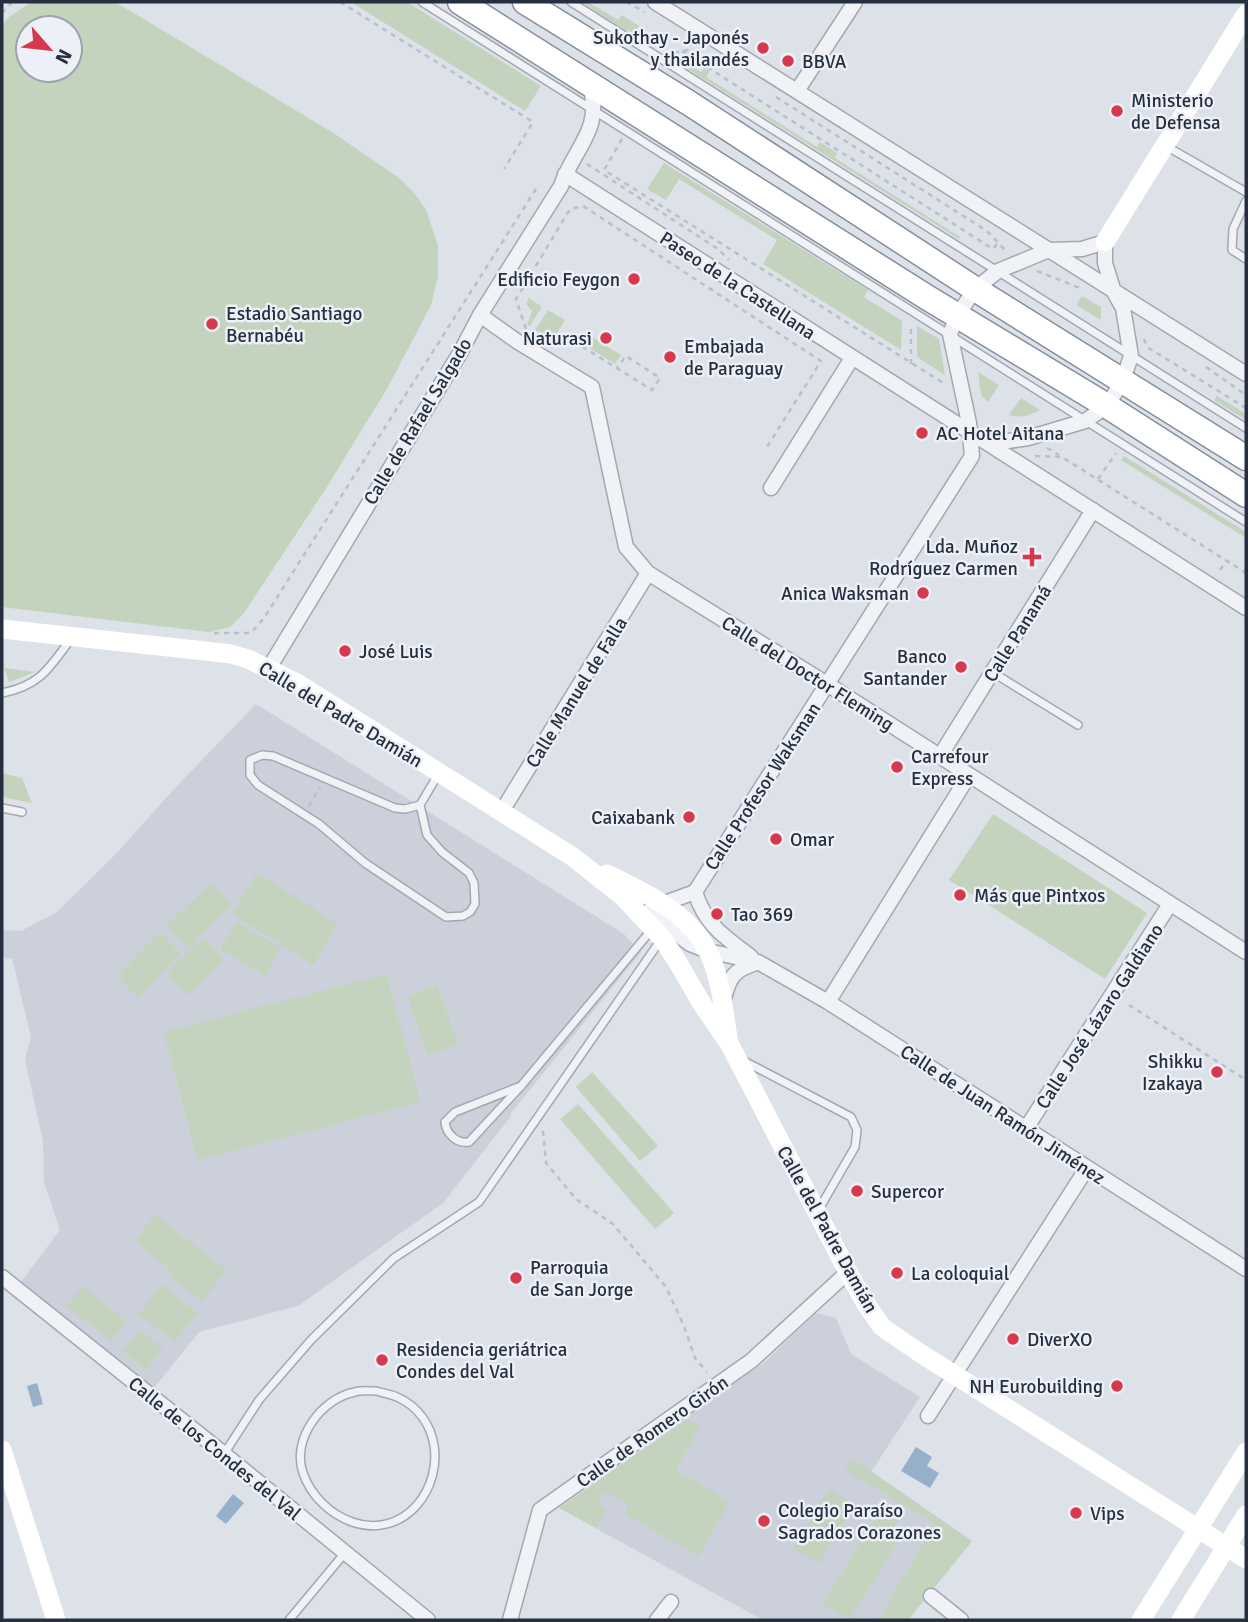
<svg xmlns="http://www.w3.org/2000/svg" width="1248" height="1622" font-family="Signika,sans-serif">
	<rect width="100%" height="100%" fill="#dde1e8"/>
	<path fill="#cbd0da" d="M256,704L624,934L641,952L511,1113V1116L443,1203L298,1306L199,1332L154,1388L21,1282L60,1230L44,1182L43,1141L25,1060L31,1037L12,958L6,959L2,952V930L21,931L56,913L113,857L176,787Z
		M816,1313L836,1318L851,1354L920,1397L871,1472L972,1541L908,1620H763L559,1508L766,1361Z"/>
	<path fill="#c3d3be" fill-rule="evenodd" d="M31,2H114L127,9L335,134L399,178L415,194L426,210L438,245V276L431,305L388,387L325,490L244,613L230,627L209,632L2,607V25L9,17ZM28,28H70V70H28Z
		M351,2H407L541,86L525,111Z
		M581,2H588L618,20L622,15L639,26L633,35Z
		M682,61L701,72L704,68L710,71L706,77L817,147L820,142L837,153L835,158L960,237L959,239L680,64Z
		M664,163L868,290L864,297L902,321L901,350L763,264L777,240L679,179L666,200L647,189Z
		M1082,296L1101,307V320L1076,305Z
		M529,298L542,307L530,326L527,325L532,311L526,304Z
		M548,310L565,320L553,340L535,330Z
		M917,326L939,339L945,375L917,357Z
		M587,334L621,355L615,364L582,343Z
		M978,372L999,385L988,402L981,395Z
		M1217,396L1246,414V420L1214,400Z
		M1021,398L1040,410C1029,416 1022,418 1009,415Z
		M1124,456L1246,532V538L1121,460Z
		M4,668L35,672L9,682Z
		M2,773L22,778L32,803L2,797Z
		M993,814L1147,913L1105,979L949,880Z
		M257,873L338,924L313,965L232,914Z
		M211,883L232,905L188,948L166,926Z
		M237,922L281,948L265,976L220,949Z
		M160,932L181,954L138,998L117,976Z
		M204,937L225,960L188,995L167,973Z
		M387,974L420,1102L197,1160L164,1032Z
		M437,985L458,1044L428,1055L407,996Z
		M592,1072L658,1146L640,1161L576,1087Z
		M578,1104L674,1213L655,1229L560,1119Z
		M155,1215L227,1270L202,1301L170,1276L173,1272L134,1241Z
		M162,1285L198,1313L175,1342L139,1314Z
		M83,1286L127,1322L111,1341L67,1306Z
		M140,1330L163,1349L146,1370L123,1351Z
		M688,1419L700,1426L676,1470L730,1502L699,1556L624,1514L628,1504L605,1492L597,1505L607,1509L596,1527L559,1508Z
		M852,1458L972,1541L908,1620H878L935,1524L845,1470Z
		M829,1489L854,1504L819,1563L793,1549Z
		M882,1508L899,1519L895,1525L904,1531L850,1620L823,1604Z"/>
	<path fill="#96afcb" d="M37,1383L43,1404L33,1407L27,1386Z
		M916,1447L932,1457L927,1466L939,1473L930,1488L901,1471Z
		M233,1494L244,1503L226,1524L216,1516Z"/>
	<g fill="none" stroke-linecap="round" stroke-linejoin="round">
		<g stroke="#a2a8b2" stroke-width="10">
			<path id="lane" d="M422,2L1246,522
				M571,2L1246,428
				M1166,146L1246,192
				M1246,201L1233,229L1232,250L1246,259
				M992,672L1078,725
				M2,693C39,686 49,669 70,640
				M420,805L405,809L395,808L273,756L262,755L250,760V775L258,785L319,824L365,863L446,917L463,916L470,912L475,904L474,883L469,873L442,852L427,835L420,805L439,773
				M2,808L22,812
				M742,1060L851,1117L857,1130L855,1147L819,1209
				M521,1086L455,1112L445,1122C446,1134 457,1144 469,1142L521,1086L653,928
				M376,1391C383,1393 390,1394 397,1397C440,1416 446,1471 417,1505C380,1547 319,1519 303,1473C291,1439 322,1398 355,1392C361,1390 369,1391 376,1391Z
				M224,1454L259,1400L311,1340L394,1258L479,1202L662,938
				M289,1620L344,1554"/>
		</g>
		<g stroke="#a2a8b2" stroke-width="17">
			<path id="street" d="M655,2L1246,374
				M797,91L855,2
				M565,174L1246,608
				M480,315L518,342L592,387L626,547L648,573L827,684L1246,952
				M771,488L852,358
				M269,668L460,353L480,315L561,186C574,147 603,131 590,85
				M940,756L1093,510
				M502,811L648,573
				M695,892C706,926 724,936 751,957
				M662,904L695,892L972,456L969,423L950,334L957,316L975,289L998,271L1049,250L1082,249L1105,242V263L1114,292L1123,308L1131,356L1123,380L1107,406L1085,421L1028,438L989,444
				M647,912L690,944L708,951L758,962L828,1002L1246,1269
				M724,999C729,977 734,970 756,963
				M828,1002L969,775
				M1027,1127L1170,904
				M2,1277L224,1454L428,1620
				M928,1416L1087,1168
				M931,1596L961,1620
				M510,1620L540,1510L751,1361L848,1272
				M657,1620L671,1602"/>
		</g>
		<g stroke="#848ea0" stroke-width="27">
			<path id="highway" d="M460,2L928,298L1107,406L1246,495
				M525,2L689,103L975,289L1246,458"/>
		</g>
		<path stroke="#bbbfc7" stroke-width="2.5" stroke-dasharray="5 5" stroke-linecap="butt" d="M340,2L533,122L504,169
			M626,2L645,12
			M2,13L12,2
			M682,51L993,249L999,241
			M674,53L689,50L692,44
			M776,97L987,231L1005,250
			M622,139L604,170L945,384
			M587,164L718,249L729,260
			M1037,271L1080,288
			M526,329L516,299L570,209L583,206L821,361L767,447
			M1144,339L1147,347L1246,408
			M553,345L555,346L562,334L652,390L660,378L626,356L617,368
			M911,364V325
			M1206,367L1246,395
			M1047,448L1059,455
			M1035,456L1062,457L1246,573
			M1098,479L1116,453
			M1220,570L1226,561
			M214,633H251L264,618L536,189
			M309,806L320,787
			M1129,1005L1246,1080
			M543,1131L546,1163L576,1199L613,1224L666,1287L684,1326L695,1358L707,1372"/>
		<use href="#lane" stroke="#f0f2f6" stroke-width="7"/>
		<use href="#street" stroke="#f0f2f6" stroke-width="14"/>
		<path stroke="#fff" stroke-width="19" d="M1105,242L1246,14
			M2,629L196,650L231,654L248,659L297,683L573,857L622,896L662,938L677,961L702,1004L730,1045L848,1272L866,1304L882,1327L920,1353L1246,1559
			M607,874C646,893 694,915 711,958C721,982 724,1011 728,1038
			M2,1450L56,1620
			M1141,1620L1246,1452
			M1181,1620L1246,1515"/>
		<use href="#highway" stroke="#fff" stroke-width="24"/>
	</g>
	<g fill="#d6394e" stroke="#edf0f6" stroke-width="2.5">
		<circle cx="763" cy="48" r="7"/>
		<circle cx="788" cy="61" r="7"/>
		<circle cx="1117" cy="111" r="7"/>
		<circle cx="634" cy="279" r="7"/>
		<circle cx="212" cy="324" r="7"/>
		<circle cx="606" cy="338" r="7"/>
		<circle cx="670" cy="357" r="7"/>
		<circle cx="922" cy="433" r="7"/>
		<path d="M1028.5 546.5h7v7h7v7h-7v7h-7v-7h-7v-7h7z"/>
		<circle cx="923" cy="593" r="7"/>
		<circle cx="345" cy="651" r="7"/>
		<circle cx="961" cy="667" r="7"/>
		<circle cx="897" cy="767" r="7"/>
		<circle cx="689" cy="817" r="7"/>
		<circle cx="776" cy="839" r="7"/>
		<circle cx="960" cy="895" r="7"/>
		<circle cx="717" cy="914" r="7"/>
		<circle cx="1217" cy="1072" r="7"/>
		<circle cx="857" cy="1191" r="7"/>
		<circle cx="897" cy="1273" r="7"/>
		<circle cx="516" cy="1278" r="7"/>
		<circle cx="1013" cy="1339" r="7"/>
		<circle cx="382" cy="1360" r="7"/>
		<circle cx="1117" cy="1386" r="7"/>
		<circle cx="1076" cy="1513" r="7"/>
		<circle cx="764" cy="1521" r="7"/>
	</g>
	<g text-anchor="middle" stroke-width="5" stroke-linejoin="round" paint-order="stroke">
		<g font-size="19" fill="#262f40" stroke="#edf0f6" text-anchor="start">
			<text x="749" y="44" text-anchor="end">Sukothay - Japonés<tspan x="749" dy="22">y thailandés</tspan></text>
			<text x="802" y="68">BBVA</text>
			<text x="1131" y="107">Ministerio<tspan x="1131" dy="22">de Defensa</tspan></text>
			<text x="620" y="286" text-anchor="end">Edificio Feygon</text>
			<text x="226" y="320">Estadio Santiago<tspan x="226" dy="22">Bernabéu</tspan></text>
			<text x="592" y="345" text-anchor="end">Naturasi</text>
			<text x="684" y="353">Embajada<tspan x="684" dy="22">de Paraguay</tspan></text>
			<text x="936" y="440">AC Hotel Aitana</text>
			<text x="1018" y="553" text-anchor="end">Lda. Muñoz<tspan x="1018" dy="22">Rodríguez Carmen</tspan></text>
			<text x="909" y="600" text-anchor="end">Anica Waksman</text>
			<text x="359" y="658">José Luis</text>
			<text x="947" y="663" text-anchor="end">Banco<tspan x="947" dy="22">Santander</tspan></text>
			<text x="911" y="763">Carrefour<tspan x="911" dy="22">Express</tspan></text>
			<text x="675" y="824" text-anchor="end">Caixabank</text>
			<text x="790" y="846">Omar</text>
			<text x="974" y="902">Más que Pintxos</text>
			<text x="731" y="921">Tao 369</text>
			<text x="1203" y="1068" text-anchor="end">Shikku<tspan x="1203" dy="22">Izakaya</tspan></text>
			<text x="871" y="1198">Supercor</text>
			<text x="530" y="1274">Parroquia<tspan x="530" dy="22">de San Jorge</tspan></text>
			<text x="911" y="1280">La coloquial</text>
			<text x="1027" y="1346">DiverXO</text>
			<text x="396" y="1356">Residencia geriátrica<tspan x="396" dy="22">Condes del Val</tspan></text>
			<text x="1103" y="1393" text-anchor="end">NH Eurobuilding</text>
			<text x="778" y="1517">Colegio Paraíso<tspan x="778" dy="22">Sagrados Corazones</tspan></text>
			<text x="1090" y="1520">Vips</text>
		</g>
		<g font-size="19" fill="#262f40" stroke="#edf0f6">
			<text transform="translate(738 285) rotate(33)" y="7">Paseo de la Castellana</text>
			<text transform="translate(417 421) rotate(-59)" y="7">Calle de Rafael Salgado</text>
			<text transform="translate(1017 633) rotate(-58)" y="7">Calle Panamá</text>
			<text transform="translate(808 673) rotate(32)" y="7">Calle del Doctor Fleming</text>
			<text transform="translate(576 692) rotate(-58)" y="7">Calle Manuel de Falla</text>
			<text transform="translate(341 714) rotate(31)" y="7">Calle del Padre Damián</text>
			<text transform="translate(762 786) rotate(-57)" y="7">Calle Profesor Waksman</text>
			<text transform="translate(1099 1016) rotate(-57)" y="7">Calle José Lázaro Galdiano</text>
			<text transform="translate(1003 1114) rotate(33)" y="7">Calle de Juan Ramón Jiménez</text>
			<text transform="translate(828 1229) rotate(61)" y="7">Calle del Padre Damián</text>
			<text transform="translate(652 1431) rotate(-35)" y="7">Calle de Romero Girón</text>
			<text transform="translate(215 1448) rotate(39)" y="7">Calle de los Condes del Val</text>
		</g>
	</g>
	<rect width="1248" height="1622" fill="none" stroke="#262f40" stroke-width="7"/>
	<g transform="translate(49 49) rotate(118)"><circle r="33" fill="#edf0f6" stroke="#9da3ad" stroke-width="2"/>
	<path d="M0-5L12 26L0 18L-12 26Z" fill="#d6394e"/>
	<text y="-10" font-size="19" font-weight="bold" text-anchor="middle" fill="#262f40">N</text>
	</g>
</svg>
